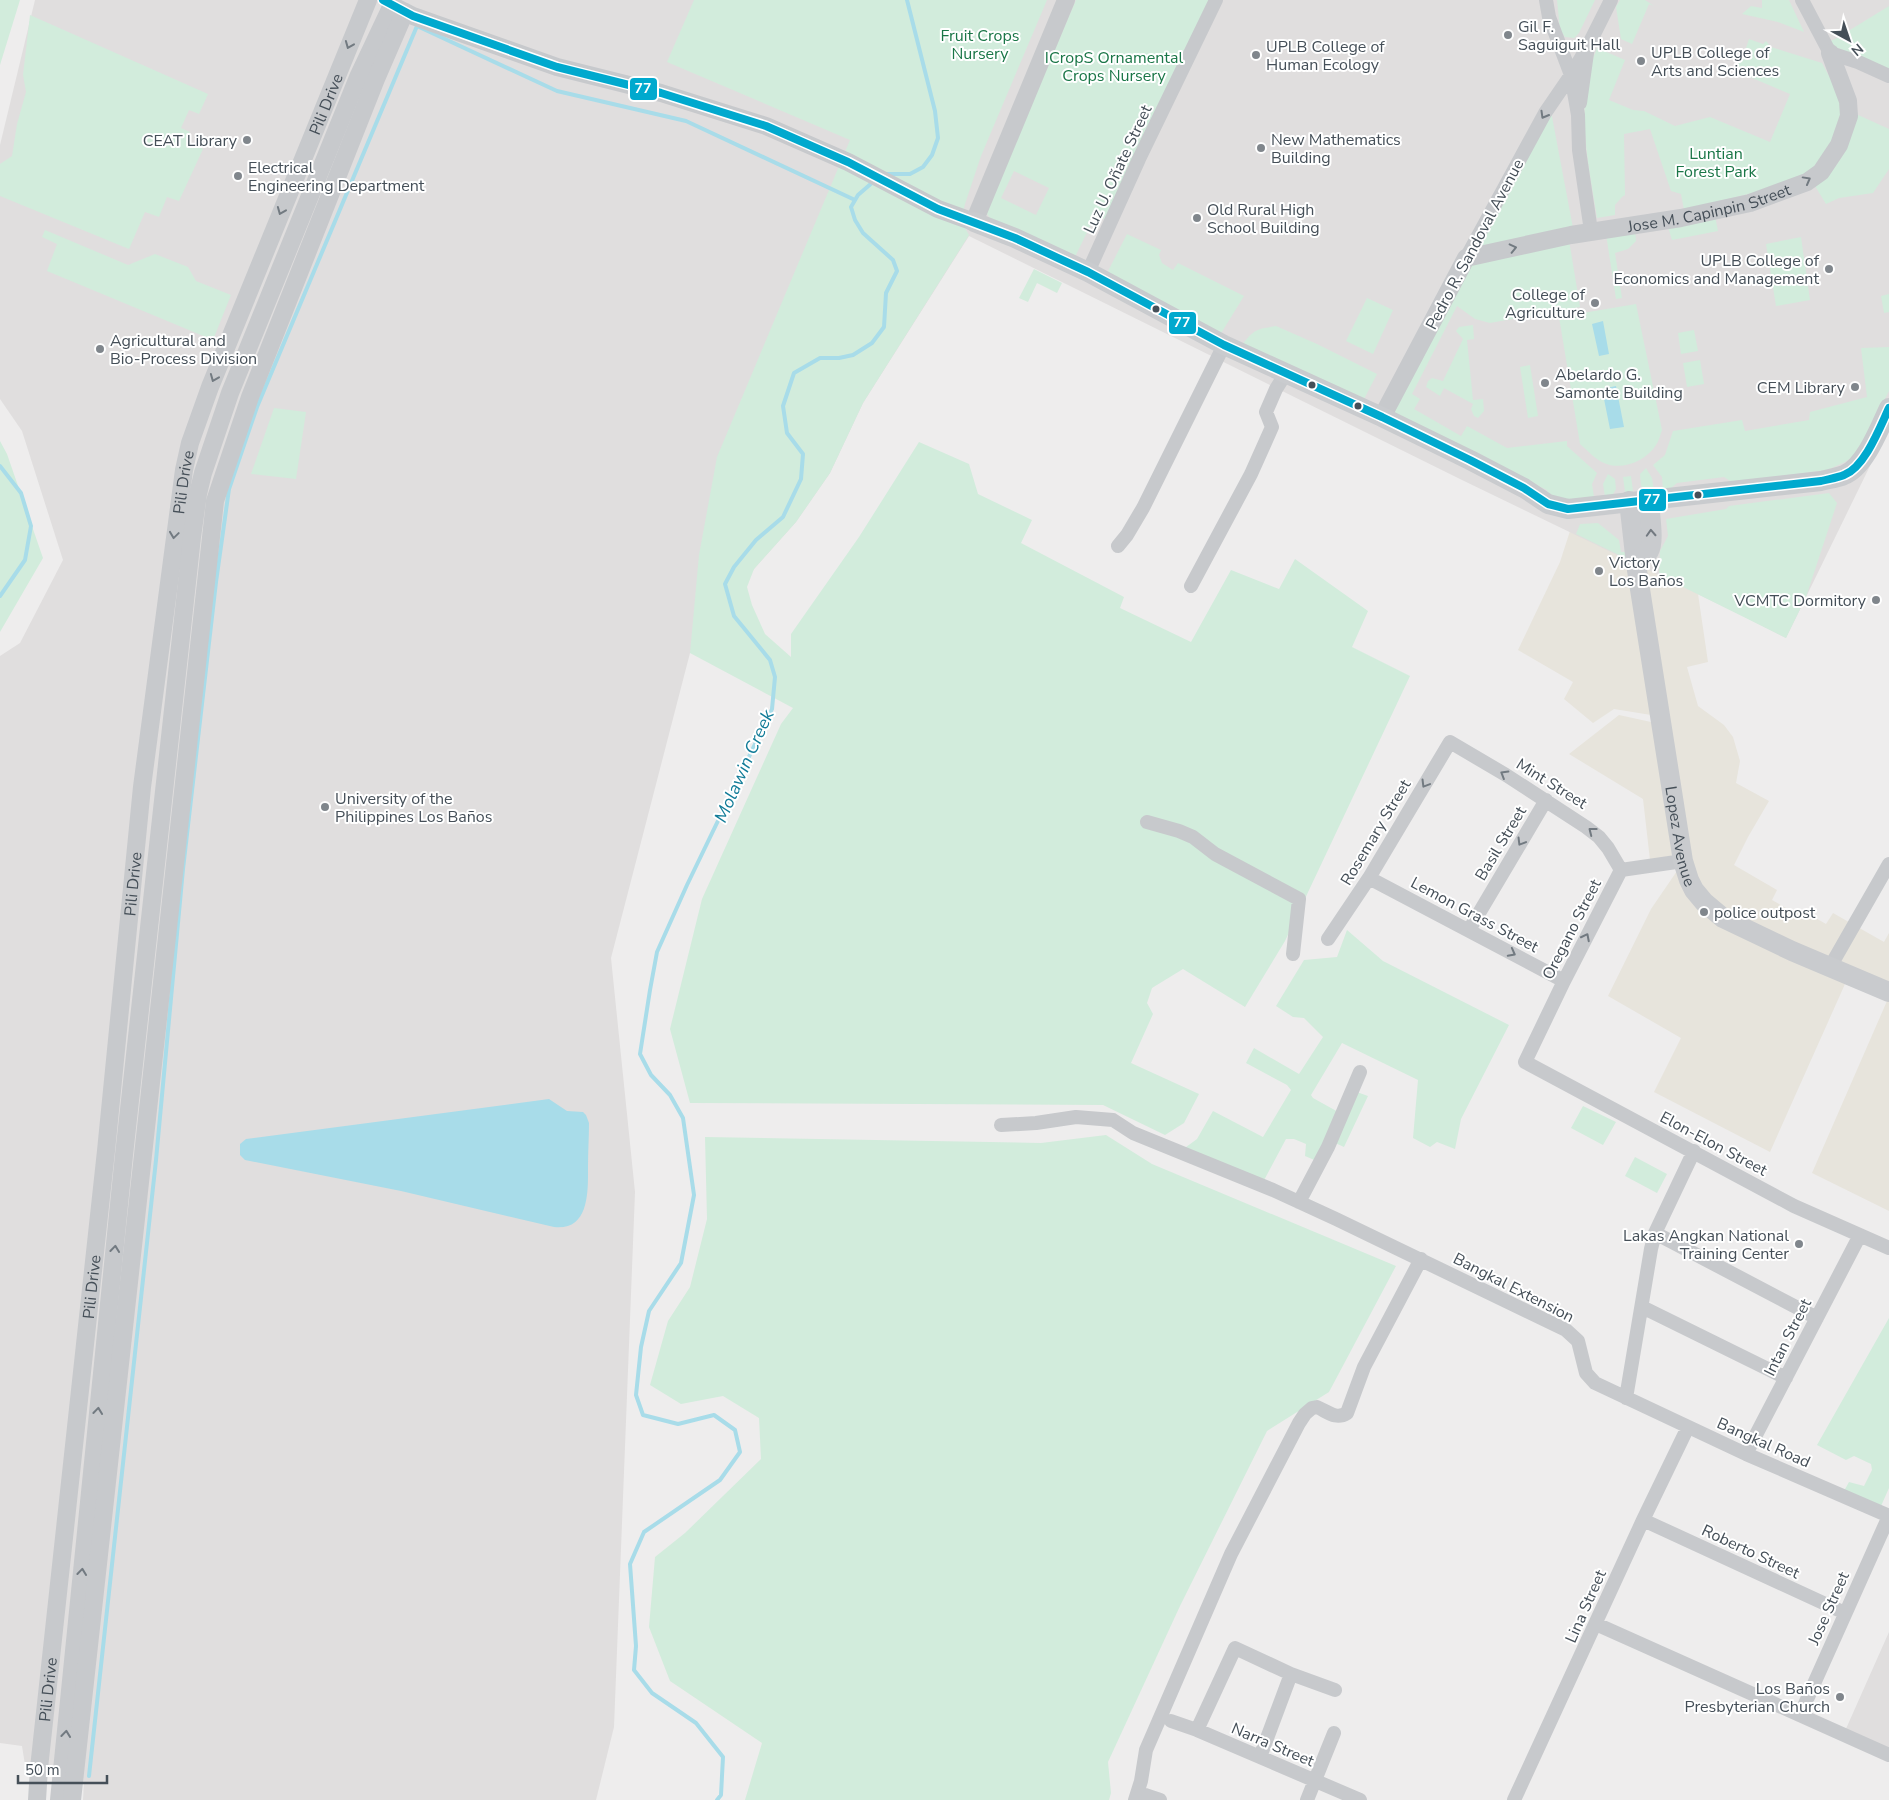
<svg xmlns="http://www.w3.org/2000/svg" width="1889" height="1800" font-family="'Nunito Sans',sans-serif">
	<rect width="100%" height="100%" fill="#eeeded"/>
	<path fill="#e7e4dc" d="M1570,531L1698,594L1708,662L1687,667L1698,706L1724,725L1733,737L1740,761L1736,783L1769,801L1748,837L1734,865L1777,890L1772,900L1795,913L1798,908L1826,924L1833,913L1884,942L1889,933V1211L1812,1173L1887,1001L1845,984L1770,1152L1654,1092L1681,1038L1608,996L1651,909L1677,871L1676,855L1650,860L1643,799L1569,754L1619,715L1651,722V715L1614,709L1593,723L1564,699L1573,682L1518,650L1560,562Z"/>
	<path fill="#e0dede" d="M35,0H1889V427L1786,638L1737,613L1462,480L969,236L863,403L830,473L796,522L754,569L690,653L611,958L635,1192L614,1727L596,1800H83L84,1782L25,1765L22,1746L0,1743V656L20,643L63,560L22,431L0,399V145Z
		M1889,1632V1752L1845,1731Z"/>
	<path fill="#d2ecdc" fill-rule="evenodd" d="M0,0H20L0,65Z
		M694,0H1047L981,156L965,204L961,221L969,235L863,403L830,473L796,522L754,569L747,587L752,605L765,634L791,657V634L859,537L919,442L969,464L978,494L1032,520L1021,543L1124,597L1120,608L1191,642L1231,570L1279,589L1295,559L1368,611L1352,647L1410,676L1285,941L1245,1007L1183,969L1152,988L1147,1003L1153,1014L1131,1063L1199,1094L1184,1123L1165,1135L1103,1105L690,1103L670,1029L702,899L781,724L793,708L690,653L699,555L717,457L850,140L667,62Z
		M1076,0H1213L1111,217L1097,220L1094,218L1072,263L992,221L985,211ZM1014,171L1049,188L1036,215L1001,198Z
		M1557,0H1595L1579,33L1574,38L1565,37L1560,30Z
		M1620,0H1645L1654,6L1649,4L1632,44L1621,39L1616,7Z
		M1762,0H1789L1804,32L1778,22L1742,14L1751,6L1762,8Z
		M1889,6V70L1826,43L1837,38Z
		M30,15L208,94L199,114L189,110L181,128L190,132L186,142L203,149L179,201L167,197L159,217L145,212L129,249L0,196V164L12,156L17,124L26,92L23,75Z
		M1749,39L1763,44L1766,41L1771,47L1822,63C1828,75 1836,87 1839,99C1846,119 1830,144 1822,163L1815,165L1812,173L1776,187L1684,210L1681,194L1671,191L1650,129L1624,134L1625,195L1622,197L1615,205V215L1597,218C1588,161 1574,104 1597,48L1625,60L1609,100L1633,110L1644,111L1675,126L1710,117L1770,142L1790,94L1738,72L1740,68L1737,67L1739,56L1744,54Z
		M1550,106L1573,228L1569,240L1580,307L1490,323L1475,319L1457,306L1412,394L1420,399L1414,409L1461,436L1467,426L1507,448L1567,441V446L1597,473L1592,484L1594,497L1565,500L1548,496L1547,490L1387,415Z
		M1856,114L1889,129V169L1873,193L1839,198L1826,204L1815,186C1840,168 1851,144 1856,114Z
		M1715,216L1718,231L1672,240L1668,227L1635,231L1636,241L1628,249L1615,253L1622,298L1616,299L1606,234Z
		M45,230L128,265L155,254L188,267L196,281L231,295L213,340L47,271L57,244L42,237Z
		M1127,234L1161,250L1159,255L1162,263L1173,270L1178,263L1244,296L1220,335L1104,279Z
		M1801,237L1810,300L1776,306L1766,244Z
		M1034,269L1062,283L1057,293L1037,283L1028,302L1019,298Z
		M1889,294V312L1884,313L1881,296Z
		M1367,298L1393,310L1373,354L1346,341Z
		M1636,304L1662,430C1660,435 1659,441 1656,445C1646,461 1622,471 1604,463C1596,460 1587,450 1580,444L1559,317Z
		M1473,325L1474,339L1467,340L1473,400L1483,399L1484,411L1478,418L1474,416L1471,409L1473,404L1444,388L1440,396L1426,387L1428,381L1432,378L1443,381L1463,339L1456,331L1459,327Z
		M1276,326L1317,344L1377,374L1363,401L1242,345C1254,329 1257,329 1276,326Z
		M1694,330L1698,351L1681,354L1678,333Z
		M1889,347V391L1864,440L1852,457L1845,462L1827,470L1732,482L1724,477L1677,483L1670,489L1663,490L1662,477L1653,465L1665,455L1673,431L1742,420L1745,431L1809,420L1810,412L1867,397L1861,348Z
		M1700,360L1704,384L1687,387L1683,363Z
		M1530,365L1538,416L1528,418L1520,367Z
		M274,408L306,412L296,479L251,474Z
		M0,441L7,454L43,558L0,632Z
		M1646,468L1652,478L1654,490L1648,491L1641,486L1640,474Z
		M1608,474L1615,479L1616,489L1612,496L1605,497L1603,484Z
		M1631,476L1633,491L1625,492L1623,477Z
		M1829,493L1837,503L1806,597L1786,638L1659,575L1660,551L1668,536L1666,519L1726,509L1729,506Z
		M1598,523L1619,540L1621,552H1628L1629,560L1576,534L1580,524Z
		M1347,930L1383,961L1509,1025L1461,1119L1455,1149L1437,1142L1430,1147L1413,1138L1418,1080L1342,1043L1311,1095L1313,1098L1340,1113L1354,1091L1368,1096L1344,1147L1331,1141L1319,1162L1305,1156L1306,1144L1294,1139H1286L1262,1184L1182,1150L1197,1139L1213,1111L1263,1137L1291,1090L1287,1085L1246,1063L1254,1048L1299,1074L1323,1037L1304,1018L1293,1017L1276,1006L1304,960L1337,957Z
		M1583,1106L1616,1122L1603,1145L1571,1128Z
		M1106,1135L1152,1164L1396,1266L1329,1392L1267,1431L1180,1606L1108,1762L1111,1793L1109,1800H745L762,1743L670,1681L649,1627L655,1557L685,1533L761,1459L759,1418L723,1396L681,1404L650,1385L668,1321L690,1287L707,1219L705,1137L1041,1143Z
		M1635,1157L1667,1174L1657,1193L1625,1176Z
		M1889,1318V1488L1881,1506L1844,1491L1849,1482L1864,1486L1872,1470L1871,1464L1854,1456L1846,1460L1817,1445Z"/>
	<path fill="#a8dce9" d="M1603,321L1609,354L1599,356L1592,324Z
		M1616,386L1624,427L1610,429L1602,389Z
		M549,1099L567,1111L583,1112L586,1115L589,1123C589,1137 588,1151 588,1166C588,1190 590,1231 554,1227L401,1191L245,1160L240,1155V1144L246,1139Z"/>
	<g fill="none" stroke-linecap="round" stroke-linejoin="round">
		<path stroke="#a8dce9" stroke-width="4" d="M885,175L888,174H910L923,167L932,155L938,138L935,111L907,0
			M0,466L21,493L31,526L25,560L0,596
			M89,1776L156,1160L183,869L216,582L229,489L257,407L417,26L557,91L686,121L855,200
			M717,1800L721,1795L723,1757L696,1723L652,1693L634,1670L636,1646L630,1564L644,1532L720,1480L740,1452L735,1430L714,1415L678,1424L643,1415L636,1395L641,1347L649,1311L681,1263L694,1195L683,1118L670,1095L651,1075L640,1054L650,990L657,952L687,885L772,709L775,677L770,660L734,616L725,584L734,567L756,540L783,517L801,479L803,454L787,433L783,406L794,373L820,358H839L853,355L872,343L884,327L886,293L897,271L893,260L863,233L855,220L851,207L858,195L873,182"/>
		<path stroke="#c7c9cc" stroke-width="14" d="M1546,0L1549,17L1571,75L1578,115L1579,150L1591,231
			M1802,0L1830,53L1858,62L1889,76
			M1580,103L1588,46L1611,0
			M1466,258L1545,113L1571,75L1588,46
			M1088,272L1139,159L1216,0
			M1118,546L1127,535L1143,508L1224,345
			M1191,586L1251,474L1272,427L1266,412L1276,389L1286,373
			M1147,822L1179,831L1193,837L1215,854L1299,899L1293,954
			M1621,870L1564,981L1525,1062L1794,1206L1889,1248
			M1621,870L1683,861
			M1369,878L1564,981
			M1469,930L1546,800
			M1328,939L1369,878L1450,742L1506,775L1586,827L1599,837L1608,848L1621,870
			M1830,967L1889,864
			M1001,1125L1036,1123L1076,1117L1113,1120L1133,1133L1273,1190L1336,1219L1566,1330L1578,1341L1586,1373L1595,1383L1746,1454L1889,1516
			M1299,1202L1328,1147L1360,1072
			M1655,1233L1817,1318
			M1642,1307L1786,1378
			M1626,1398L1651,1249L1655,1233L1694,1151
			M1746,1454L1860,1235
			M1643,1520L1845,1613
			M1596,1624L1889,1755
			M1800,1715L1889,1516
			M1171,1721L1197,1730L1360,1800
			M1197,1730L1235,1648L1291,1674L1335,1690
			M1260,1757L1291,1674
			M1145,1795L1160,1800
			M1135,1800L1141,1781L1146,1750L1231,1554L1299,1423L1305,1414L1312,1408L1317,1407C1328,1412 1336,1420 1347,1413L1364,1367L1421,1259
			M1307,1800L1334,1733
			M1514,1800L1643,1520L1688,1427"/>
		<g stroke="#c7c9cc" stroke-width="18">
			<path d="M395,7L413,16L557,67L661,93L766,126L848,162L938,209L974,222L1066,0"/>
			<path id="s1" d="M1382,417L1466,258L1571,235L1681,218L1750,203L1807,182L1821,172L1839,145L1849,116L1848,101L1830,53"/>
			<path id="s2" d="M37,1800L39,1768L106,1151L142,787L184,470L190,443L210,387L368,0"/>
			<path d="M59,1800L124,1155L192,537L198,494L203,473L230,393L359,75L392,5V0"/>
			<path d="M72,1800L215,501L250,397L376,79L405,12"/>
		</g>
		<g stroke="#c9cbce" stroke-width="20">
			<path d="M974,222L1015,238L1088,272L1224,345L1382,417L1470,460L1524,488L1548,504L1568,509L1821,481C1828,479 1837,478 1844,475C1865,467 1880,427 1889,408"/>
			<path id="s3" d="M1629,501L1636,564L1683,861L1689,880L1694,890L1704,902L1723,918L1792,951L1889,992"/>
			<path d="M1636,560C1641,557 1646,556 1649,551C1655,541 1649,512 1649,499"/>
		</g>
		<g stroke="#fff" stroke-width="11">
			<path id="bus-1" d="M383,0L413,16L557,67L661,93L766,126L848,162L938,209L1015,238L1088,272L1224,345L1382,417L1470,460L1524,488L1548,504L1568,509L1821,481C1828,479 1837,478 1844,475C1865,467 1880,427 1889,408"/>
		</g>
		<use href="#bus-1" stroke="#00a9ce" stroke-width="8"/>
	</g>
	<defs><path id="oneway-chevron" d="M-2-3.5L2.5 0L-2 3.5" fill="none" stroke-width="1.6" stroke-linecap="round" stroke-linejoin="round" transform="scale(1.25)"/></defs>
	<g stroke="#727a81">
		<use href="#oneway-chevron" transform="translate(349 45) rotate(112)"/>
		<use href="#oneway-chevron" transform="translate(1544 115) rotate(120)"/>
		<use href="#oneway-chevron" transform="translate(1807 180) rotate(-29)"/>
		<use href="#oneway-chevron" transform="translate(281 211) rotate(112)"/>
		<use href="#oneway-chevron" transform="translate(1513 248) rotate(-13)"/>
		<use href="#oneway-chevron" transform="translate(214 378) rotate(112)"/>
		<use href="#oneway-chevron" transform="translate(174 535) rotate(98)"/>
		<use href="#oneway-chevron" transform="translate(1504 774) rotate(-149)"/>
		<use href="#oneway-chevron" transform="translate(1425 784) rotate(121)"/>
		<use href="#oneway-chevron" transform="translate(1592 831) rotate(-142)"/>
		<use href="#oneway-chevron" transform="translate(1521 842) rotate(121)"/>
		<use href="#oneway-chevron" transform="translate(1586 937) rotate(-63)"/>
		<use href="#oneway-chevron" transform="translate(1512 953) rotate(28)"/>
		<use href="#oneway-chevron" transform="translate(115 1249) rotate(-84)"/>
		<use href="#oneway-chevron" transform="translate(98 1411) rotate(-84)"/>
		<use href="#oneway-chevron" transform="translate(82 1572) rotate(-84)"/>
		<use href="#oneway-chevron" transform="translate(66 1734) rotate(-84)"/>
	</g>
	<use stroke="#737a81" href="#oneway-chevron" transform="translate(1651 533) rotate(-93)"/>
	<g fill="#80868c" stroke="#fff" stroke-width="2">
		<circle cx="1508" cy="35" r="5"/>
		<circle cx="1256" cy="55" r="5"/>
		<circle cx="1641" cy="61" r="5"/>
		<circle cx="247" cy="140" r="5"/>
		<circle cx="1261" cy="148" r="5"/>
		<circle cx="238" cy="176" r="5"/>
		<circle cx="1197" cy="218" r="5"/>
		<circle cx="1829" cy="269" r="5"/>
		<circle cx="1595" cy="303" r="5"/>
		<circle cx="100" cy="349" r="5"/>
		<circle cx="1545" cy="383" r="5"/>
		<circle cx="1855" cy="387" r="5"/>
		<circle cx="1599" cy="571" r="5"/>
		<circle cx="1876" cy="600" r="5"/>
		<circle cx="325" cy="807" r="5"/>
		<circle cx="1704" cy="912" r="5"/>
		<circle cx="1799" cy="1244" r="5"/>
		<circle cx="1840" cy="1697" r="5"/>
	</g>
	<g fill="#454f58" stroke="#fff" stroke-width="2">
		<circle cx="1156" cy="309" r="4.5"/>
		<circle cx="1312" cy="385" r="4.5"/>
		<circle cx="1358" cy="406" r="4.5"/>
		<circle cx="1698" cy="495" r="4.5"/>
	</g>
	<g text-anchor="middle" stroke-width="4" stroke-linejoin="round" paint-order="stroke">
		<g font-size="16" fill="#454f58" stroke="#fff" text-anchor="start">
			<text x="1518" y="32">Gil F.<tspan x="1518" dy="18">Saguiguit Hall</tspan></text>
			<text x="1266" y="52">UPLB College of<tspan x="1266" dy="18">Human Ecology</tspan></text>
			<text x="1651" y="58">UPLB College of<tspan x="1651" dy="18">Arts and Sciences</tspan></text>
			<text x="1271" y="145">New Mathematics<tspan x="1271" dy="18">Building</tspan></text>
			<text x="237" y="146" text-anchor="end">CEAT Library</text>
			<text x="248" y="173">Electrical<tspan x="248" dy="18">Engineering Department</tspan></text>
			<text x="1207" y="215">Old Rural High<tspan x="1207" dy="18">School Building</tspan></text>
			<text x="1819" y="266" text-anchor="end">UPLB College of<tspan x="1819" dy="18">Economics and Management</tspan></text>
			<text x="1585" y="300" text-anchor="end">College of<tspan x="1585" dy="18">Agriculture</tspan></text>
			<text x="110" y="346">Agricultural and<tspan x="110" dy="18">Bio-Process Division</tspan></text>
			<text x="1555" y="380">Abelardo G.<tspan x="1555" dy="18">Samonte Building</tspan></text>
			<text x="1845" y="393" text-anchor="end">CEM Library</text>
			<text x="1609" y="568">Victory<tspan x="1609" dy="18">Los Baños</tspan></text>
			<text x="1866" y="606" text-anchor="end">VCMTC Dormitory</text>
			<text x="335" y="804">University of the<tspan x="335" dy="18">Philippines Los Baños</tspan></text>
			<text x="1714" y="918">police outpost</text>
			<text x="1789" y="1241" text-anchor="end">Lakas Angkan National<tspan x="1789" dy="18">Training Center</tspan></text>
			<text x="1830" y="1694" text-anchor="end">Los Baños<tspan x="1830" dy="18">Presbyterian Church</tspan></text>
		</g>
		<g font-size="16" fill="#1a7647" stroke="#fff">
			<text x="980" y="41">Fruit Crops<tspan x="980" dy="18">Nursery</tspan></text>
			<text x="1114" y="63">ICropS Ornamental<tspan x="1114" dy="18">Crops Nursery</tspan></text>
			<text x="1716" y="159">Luntian<tspan x="1716" dy="18">Forest Park</tspan></text>
		</g>
		<g font-size="16" fill="#454f58" stroke="#fff">
			<text dy="6" stroke="none"><textPath href="#s2" startOffset="1731">Pili Drive</textPath></text>
			<text transform="translate(1117 169) rotate(-65)" y="6">Luz U. Oñate Street</text>
			<text dy="6" stroke="none"><textPath href="#s1" startOffset="428">Jose M. Capinpin Street</textPath></text>
			<text transform="translate(1474 244) rotate(-62)" y="6">Pedro R. Sandoval Avenue</text>
			<text dy="6" stroke="none"><textPath href="#s2" startOffset="1326">Pili Drive</textPath></text>
			<text transform="translate(1552 783) rotate(32)" y="6">Mint Street</text>
			<text transform="translate(1375 832) rotate(-59)" y="6">Rosemary Street</text>
			<text dy="6" stroke="none"><textPath href="#s3" startOffset="339">Lopez Avenue</textPath></text>
			<text transform="translate(1500 843) rotate(-59)" y="6">Basil Street</text>
			<text dy="6" stroke="none"><textPath href="#s2" startOffset="921">Pili Drive</textPath></text>
			<text transform="translate(1475 914) rotate(28)" y="6">Lemon Grass Street</text>
			<text transform="translate(1571 929) rotate(-63)" y="6">Oregano Street</text>
			<text transform="translate(1714 1143) rotate(28)" y="6">Elon-Elon Street</text>
			<text dy="6" stroke="none"><textPath href="#s2" startOffset="516">Pili Drive</textPath></text>
			<text transform="translate(1514 1287) rotate(27)" y="6">Bangkal Extension</text>
			<text transform="translate(1787 1337) rotate(-63)" y="6">Intan Street</text>
			<text transform="translate(1764 1442) rotate(24)" y="6">Bangkal Road</text>
			<text transform="translate(1751 1551) rotate(25)" y="6">Roberto Street</text>
			<text transform="translate(1585 1606) rotate(-66)" y="6">Lina Street</text>
			<text transform="translate(1828 1608) rotate(-66)" y="6">Jose Street</text>
			<text dy="6" stroke="none"><textPath href="#s2" startOffset="111">Pili Drive</textPath></text>
			<text transform="translate(1273 1744) rotate(23)" y="6">Narra Street</text>
		</g>
		<g font-size="18" font-style="italic" fill="#127c98" stroke="#fff">
			<text transform="translate(744 766) rotate(-66)" y="6">Molawin Creek</text>
		</g>
	</g>
	<g stroke="#fff" stroke-width="2">
		<rect x="629" y="77" width="29" height="24" rx="5" fill="#00a9ce"/>
		<rect x="1168" y="311" width="29" height="24" rx="5" fill="#00a9ce"/>
		<rect x="1638" y="488" width="29" height="24" rx="5" fill="#00a9ce"/>
	</g>
	<g font-size="14" text-anchor="middle" font-weight="bold" fill="#fff">
		<text x="643" y="93">77</text>
		<text x="1182" y="327">77</text>
		<text x="1652" y="504">77</text>
	</g>
	<g transform="translate(1849 40) rotate(140)" stroke="#ffffff" stroke-width="4" paint-order="stroke">
	<path d="M0-4L9 19L0 12L-9 19Z" fill="#454f58"/>
	<text y="-8" font-size="14" font-weight="bold" text-anchor="middle" fill="#454f58">N</text>
	</g>
	<path d="M18 1775v8h89v-8" fill="none" stroke="#454f58" stroke-width="2.5"/>
	<text x="25" y="1775" font-size="15" fill="#454f58" stroke="#ffffff" stroke-width="4" paint-order="stroke">50 m</text>
</svg>
